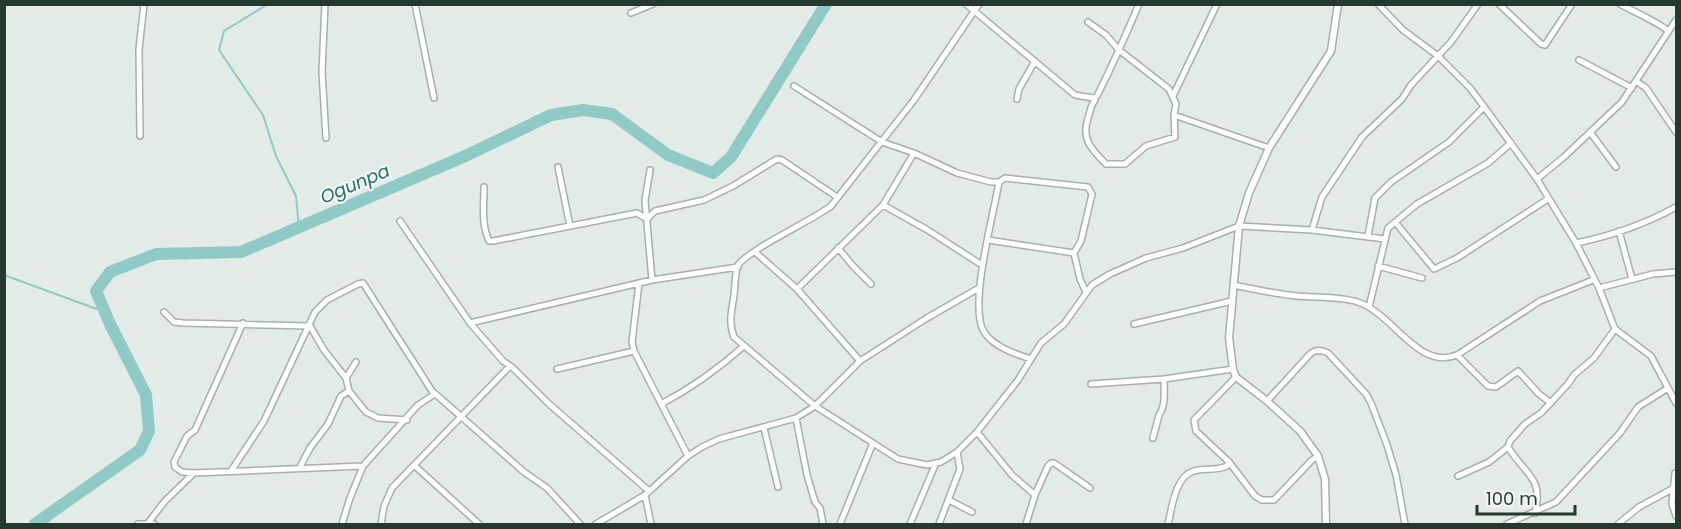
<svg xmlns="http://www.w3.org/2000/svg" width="1681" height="529" font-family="Poppins,sans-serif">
	<rect width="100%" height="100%" fill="#e2ebe5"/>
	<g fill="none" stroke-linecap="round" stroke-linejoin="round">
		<path stroke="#8fcac6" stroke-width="2" d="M268,4L224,31L219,50L263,115L276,156L296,196L299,227
			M4,275L105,312"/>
		<path stroke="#8fcac6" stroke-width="12" d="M35,524L140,450L149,431L146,395L110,324L96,291L110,272L156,254L241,252L463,157L551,115L583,110L612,114L668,155L713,173L731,157L826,4"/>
		<g stroke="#a5b2ab" stroke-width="8">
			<path id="minor" d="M325,4L322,72L326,138
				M415,4L434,98
				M966,4L1075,95L1093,98
				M979,4L914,100L831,206C815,219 743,252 737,267C735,276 735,287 734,295C732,310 728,322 734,337L815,406L898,459L927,465L941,462L957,452L977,432L1018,380L1041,343L1064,324L1092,285L1110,274L1146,258L1183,248L1239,226L1312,230L1385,239
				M1378,4L1403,30L1438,56L1470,88L1482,104L1537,179L1576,243L1599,288L1615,329L1651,356L1676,403
				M1499,4L1541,44L1545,45L1572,4
				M1620,4C1632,11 1660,23 1668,31
				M631,13L653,4
				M1088,22L1106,35L1119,50L1169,89L1176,104L1174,115L1175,137L1146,146L1125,164H1106C1091,149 1081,139 1088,118C1091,110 1090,106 1095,100L1093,98L1097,96C1112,66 1126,35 1139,4
				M1579,60L1632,88
				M1636,81L1646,88L1676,132
				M794,86L882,142L914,153L957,173L991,182H999L1005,178L1088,187L1092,194L1081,241L1074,253L1080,279L1086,292
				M1173,96L1217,4
				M1017,99L1019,89L1035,61
				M1174,115L1269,148
				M1590,132L1616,167
				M140,136L139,49L144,4
				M558,167L570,226
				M650,170L645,200L652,280
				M1537,179L1564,157L1622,102L1676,20
				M999,182C994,213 968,307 984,332C994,347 1015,354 1031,359
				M484,187C484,205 481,224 489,241H493L637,213L647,219L655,211L704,200L733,186L777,159L782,160L837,197
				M883,205L926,229L982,265
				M400,221L470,323L503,361L513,368L548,403L649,491
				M1395,222L1434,269L1457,258L1548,199
				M1312,230L1322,197L1362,137L1402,99L1411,85L1451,42L1478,4
				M1619,231L1632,279
				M1368,236L1375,198L1391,182L1449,142L1484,107
				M988,240L1074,253
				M1576,243C1611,236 1645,224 1676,207
				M838,248L853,266L871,284
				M755,252L797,289L860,361
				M1378,266L1422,278
				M639,283L632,342L634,351L688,456
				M1233,285C1254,289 1275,294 1297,296C1316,298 1348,296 1365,305C1395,319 1420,370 1457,355L1540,301L1593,280
				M1599,288L1653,274L1676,272
				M797,289L883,205L914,153
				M1369,307L1388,228L1417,204L1488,163L1511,143
				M164,312L174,322L183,323L310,326
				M470,323L652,280L738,267
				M1134,324L1232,301
				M310,326L324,350L346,378L349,391L366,412L378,418L407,420
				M1457,355L1488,386L1496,387L1518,371L1539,394L1551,403
				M557,369L634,351
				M1236,377L1194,420L1196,431L1229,462L1255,496L1262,500H1274L1312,460L1318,456
				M346,378L356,362
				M1091,384L1164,379L1233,369
				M1267,401L1311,353C1317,349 1322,350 1328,353L1366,394L1371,403L1387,445L1396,475L1405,524
				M661,404C692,388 718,369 744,346
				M796,418L807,475L815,502L820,508L823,524
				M764,428L778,487
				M977,432L1012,475L1035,495
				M1153,438L1159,415C1166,406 1164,391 1164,379
				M1508,447C1525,475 1544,477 1535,513
				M415,466L479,524
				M300,467L310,448L328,424L341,396L349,391
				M231,471L264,421L315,312L327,300L358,284L363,283L432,391L524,472L547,488L580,524
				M194,473L182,472L175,467L174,462L187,436L195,430L243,323
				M1675,473L1672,504L1676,516
				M1458,476L1489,462L1508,447L1510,441L1525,424L1541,413L1568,384L1574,375L1594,358L1615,329
				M645,495L651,524
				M949,500L972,512
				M148,523L165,501L194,473L363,466
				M138,524H154
				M342,524L350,498L363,466L418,405L435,394
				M381,524L384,506L392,488L510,366
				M596,524L645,495L688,456L702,447L719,439L796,418L815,406L860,361L927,318L979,288
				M840,524L873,443
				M910,524L936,463
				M939,524L960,469L957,452
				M1026,524L1035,495L1048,466L1051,463H1054L1090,488
				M1168,524C1172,508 1175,476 1194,471C1205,468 1217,471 1227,466L1229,462
				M1507,524L1556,502L1620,433L1638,407L1668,388
				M1618,524L1639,507L1672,489"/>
		</g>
		<g stroke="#a5b2ab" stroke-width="9">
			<path id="tertiary" d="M1326,524L1325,479L1318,456L1300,431L1267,401L1236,377L1233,369L1229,338L1239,226L1249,193L1269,148L1331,51L1338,4"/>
		</g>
		<use href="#minor" stroke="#fff" stroke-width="5"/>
		<use href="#tertiary" stroke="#fff" stroke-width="6"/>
	</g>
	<g text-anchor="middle" stroke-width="4.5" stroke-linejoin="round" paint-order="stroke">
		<g font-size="18" font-style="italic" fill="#24706b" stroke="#f2f8f4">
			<text transform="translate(355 184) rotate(-23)" y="6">Ogunpa</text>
		</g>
	</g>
	<rect width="1681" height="529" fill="none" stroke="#243a2f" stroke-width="12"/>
	<path d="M1477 505v9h98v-9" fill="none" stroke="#243a2f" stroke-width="3"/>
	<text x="1486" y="505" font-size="18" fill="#243a2f" stroke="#f2f8f4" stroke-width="4.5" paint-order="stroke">100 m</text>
</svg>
